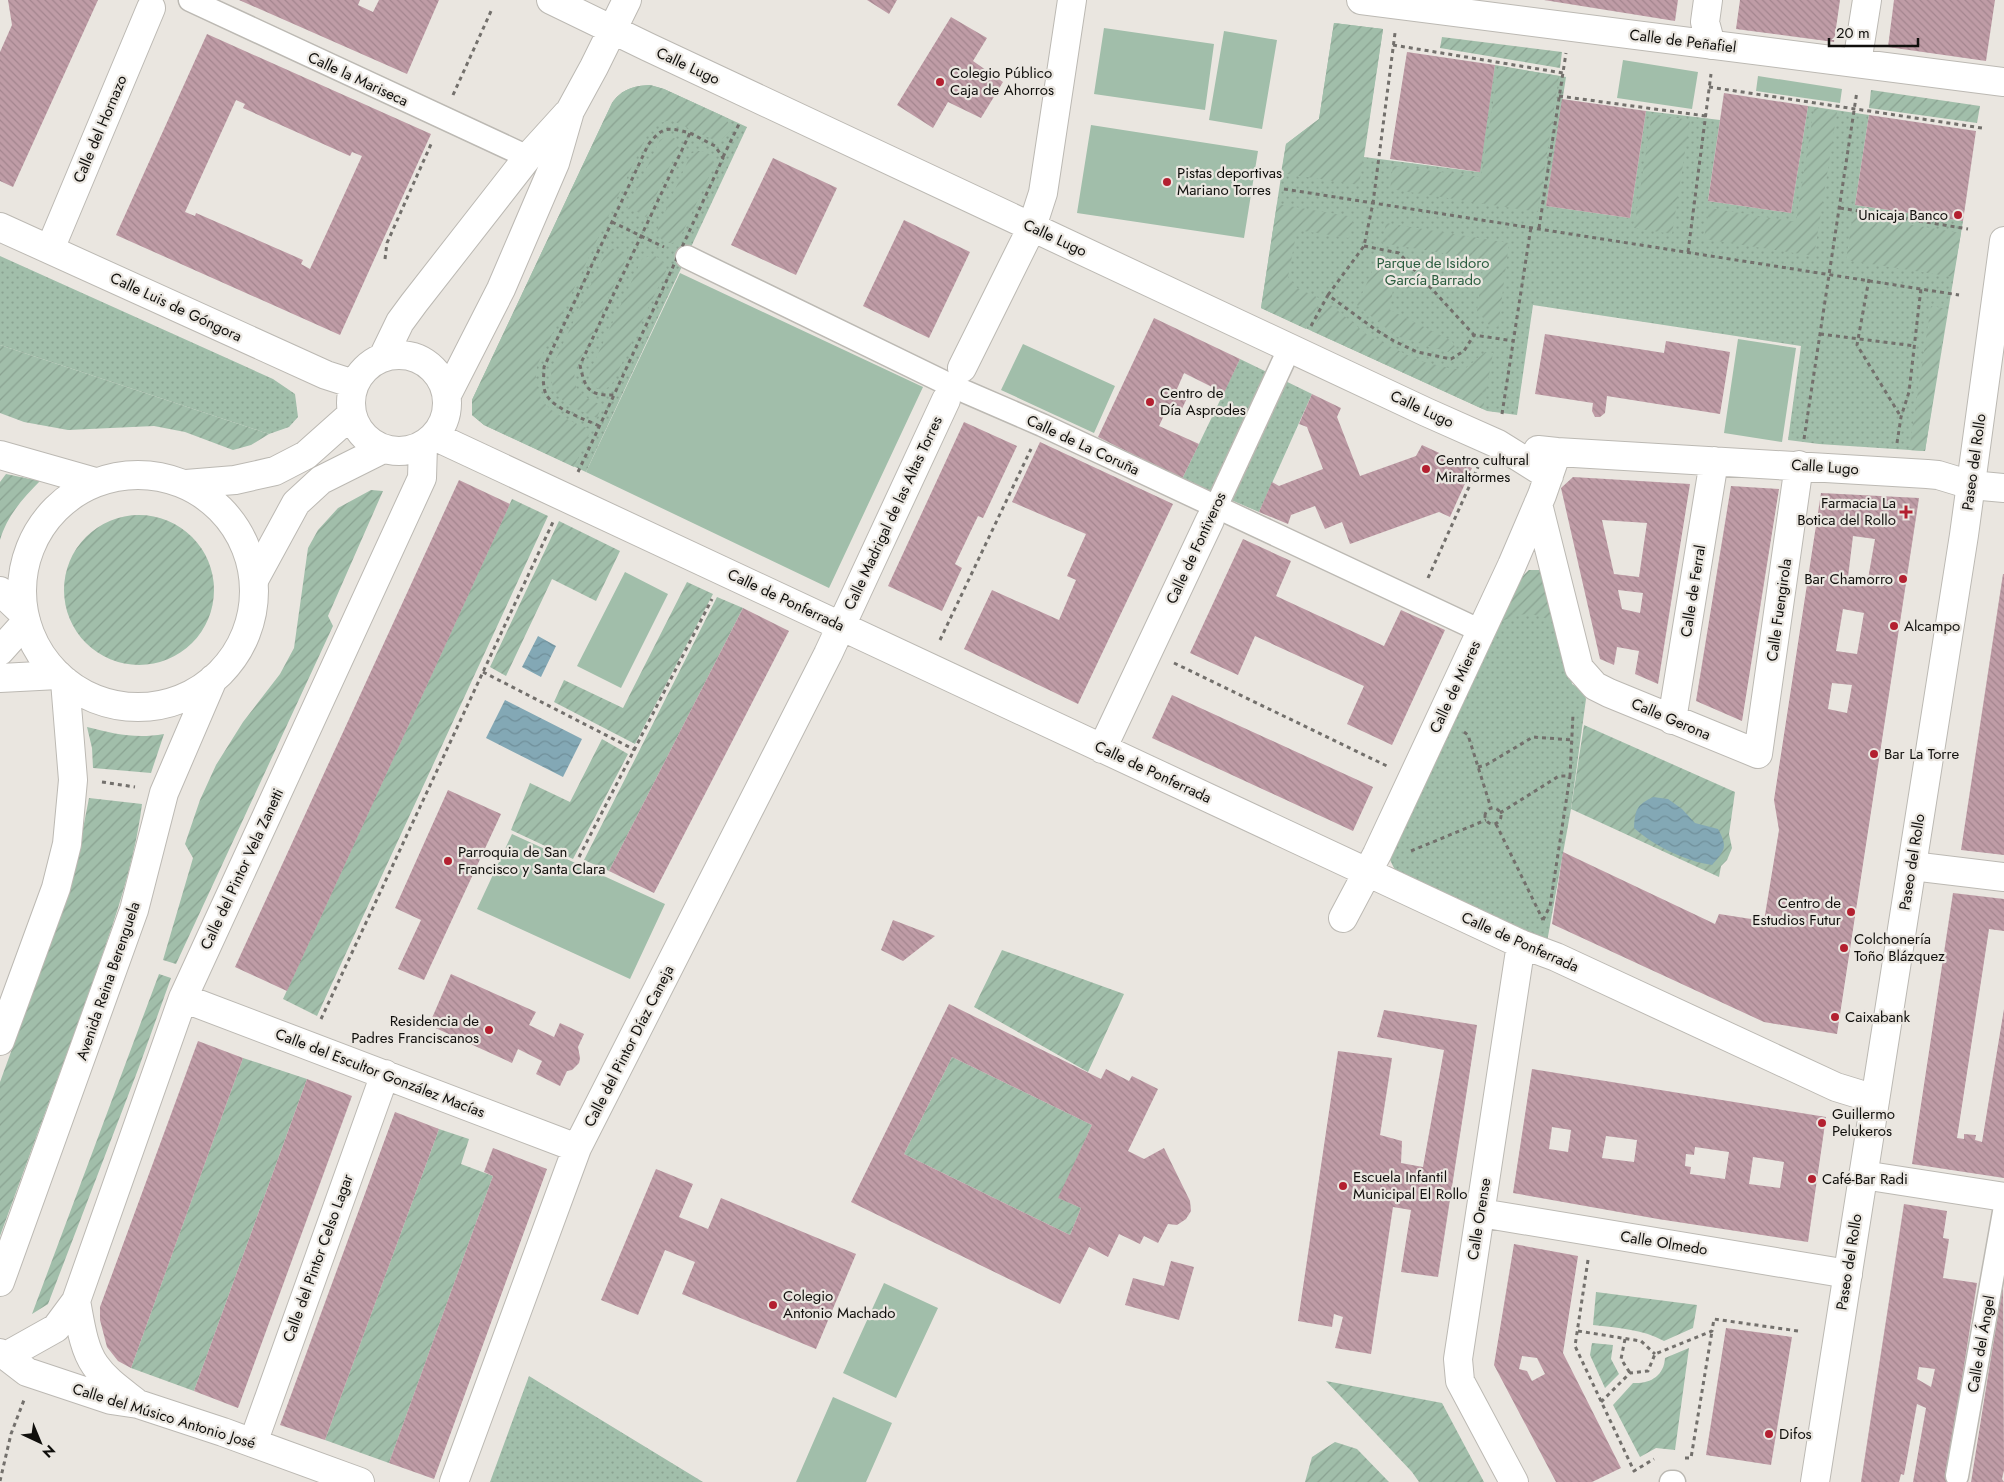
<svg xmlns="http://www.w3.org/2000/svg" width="2004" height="1482" font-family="Jost,sans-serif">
	<defs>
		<pattern id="park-dots" width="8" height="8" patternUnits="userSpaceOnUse" patternTransform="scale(1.25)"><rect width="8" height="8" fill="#a1beaa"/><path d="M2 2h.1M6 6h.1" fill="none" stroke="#8aa291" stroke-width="1.8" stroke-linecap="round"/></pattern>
		<pattern id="garden-furrows" width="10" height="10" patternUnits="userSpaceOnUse" patternTransform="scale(1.25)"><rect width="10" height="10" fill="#a1beaa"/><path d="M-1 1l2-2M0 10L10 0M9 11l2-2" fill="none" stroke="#8aa291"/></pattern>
		<pattern id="water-waves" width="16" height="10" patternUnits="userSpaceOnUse" patternTransform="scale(1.25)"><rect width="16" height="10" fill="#83a8b5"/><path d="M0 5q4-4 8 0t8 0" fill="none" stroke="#708f9a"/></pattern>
		<pattern id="building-back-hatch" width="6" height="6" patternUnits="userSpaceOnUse" patternTransform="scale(1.25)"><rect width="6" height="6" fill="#bf9ca6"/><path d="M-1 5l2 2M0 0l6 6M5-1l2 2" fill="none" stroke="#a3858e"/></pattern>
	</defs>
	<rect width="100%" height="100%" fill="#eae6e0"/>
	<path fill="#a1beaa" d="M1104,28L1214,44L1205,110L1094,94Z
		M1224,31L1277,40L1262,129L1209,120Z
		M1623,60L1698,72L1692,109L1617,98Z
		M1758,76L1842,89L1840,103L1756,91Z
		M1091,125L1258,151L1244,238L1077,213Z
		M680,273L923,387L829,588L586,472Z
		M1738,339L1796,348L1782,442L1724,433Z
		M1023,344L1115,386L1094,433L1001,390Z
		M625,572L668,594L621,688L577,666Z
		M512,834L665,904L630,979L477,909Z
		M884,1283L938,1308L896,1398L843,1373Z
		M833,1397L892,1423L866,1482H796Z"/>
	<path fill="url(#park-dots)" d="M1334,23L1383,29L1364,157L1479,172L1495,65L1566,77L1546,206L1630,218L1646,111L1720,120L1708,201L1791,213L1808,106L1869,115L1855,205L1963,221L1925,451L1819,444L1788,440L1801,346L1533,305L1517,415L1487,411L1261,308L1286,144L1319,119Z
		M650,85L664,89L747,127L586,472L484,425L472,415V400L612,103C622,89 633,86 650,85Z
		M0,256L273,379L295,394L298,417L289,427L269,434L0,345Z
		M1240,359L1312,394L1259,512L1182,479Z
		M1529,570H1539L1549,578L1572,684L1583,690L1586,699L1571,809L1547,942L1395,870L1390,860L1391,853L1521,578Z
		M529,1376L703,1482H490Z"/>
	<path fill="url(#garden-furrows)" d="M1334,23L1383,29L1359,185L1281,173L1286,144L1319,119Z
		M1442,37L1562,52L1560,68L1440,48Z
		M1499,66L1559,76L1538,212L1390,189L1393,166L1481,177Z
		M650,85L664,89L725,117L729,124L730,131L722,139L714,140L671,120L656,124L650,129L537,366C530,407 559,416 591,430L574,467L484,425L472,415V400L612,103C622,89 633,86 650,85Z
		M1871,90L1980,106L1977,123L1869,108Z
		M1814,108L1837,112L1814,256L1704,239L1709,208L1796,222Z
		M1652,114L1690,120L1672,234L1634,228Z
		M669,135L677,140V151L646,217L636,211L627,209L660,140Z
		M696,151C707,150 714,155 714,166L679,240C670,246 662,243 657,233L659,225L691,154Z
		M1277,204L1354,217L1349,238L1297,230L1288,277L1297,288L1321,299L1306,329L1261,308Z
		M1853,215L1961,233L1953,277L1846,260Z
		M1386,223L1509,243L1498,328L1490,326L1477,311L1484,260L1382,243Z
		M609,246L620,253L628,255L575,371C571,391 586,398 602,405L597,418C573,407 546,400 552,367Z
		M652,255C661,258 666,262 666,271L611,386C601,392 594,389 589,379L590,371L642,259Z
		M1379,256L1397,261L1390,310L1452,341L1455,347L1448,352L1396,336L1357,305Z
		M1327,302L1370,337L1420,361L1453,369L1466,368L1485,352L1493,353L1483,409L1312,331Z
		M1931,306L1947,309L1925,451L1909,450Z
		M0,345L269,434L251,445L233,450L185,432L154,426L68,430L24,422L0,413Z
		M6,474L40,481C23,498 7,516 0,540V482Z
		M371,490L383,491L328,616L333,626L176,964L163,960L193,858L185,844L200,800L216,765L243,722L280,674L294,648L308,548L318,530L338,508Z
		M512,499L548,516L317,1016L283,999Z
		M64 590a75 75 0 1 1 150 0a75 75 0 1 1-150 0Z
		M559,521L620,551L596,601L552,579L506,676L490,667Z
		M1529,570H1539L1544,573L1555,625C1538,610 1517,612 1499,623L1521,578Z
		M687,582L713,594L635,744L554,702L564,680L623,708Z
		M717,597L743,608L609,871L584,860Z
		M1584,725L1735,792L1729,834L1732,848L1727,860L1721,866L1719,877L1571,809Z
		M87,727C115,734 135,739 164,734L151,773L93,768L92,748Z
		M602,739L628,754L573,859L511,830L530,783L570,802Z
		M89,798L142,804C133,876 105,947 81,1015C54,1089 27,1162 0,1236V1082L58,923L79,849Z
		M1002,950L1124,994L1088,1072L974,1007Z
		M159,974L171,978L139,1067L48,1304L32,1314Z
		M952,1057L1092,1125L1059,1198L1081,1208L1070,1235L904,1154Z
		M243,1058L307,1079L194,1391L131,1368Z
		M439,1129L469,1139L461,1164L493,1176L389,1463L325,1440Z
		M1596,1292L1697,1305L1693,1328L1664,1341C1642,1329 1618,1328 1593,1325Z
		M1592,1343L1613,1345L1611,1359L1619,1374L1605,1388L1590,1355Z
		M1689,1348L1675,1450L1656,1448L1640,1457L1613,1405L1633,1383C1650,1384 1664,1376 1665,1358Z
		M1326,1381L1442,1403L1484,1482H1419L1412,1472Z
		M1335,1442L1357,1449L1389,1482H1305L1312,1457Z"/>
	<path fill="url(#water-waves)" d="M538,636L556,646L541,677L522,667Z
		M505,700L582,739L563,777L486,738Z
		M1653,797L1668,799L1682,809L1695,823L1718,829C1728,847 1725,850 1712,865C1685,861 1654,846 1634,828C1635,809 1637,805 1653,797Z"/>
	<path fill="url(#building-back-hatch)" fill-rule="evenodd" d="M8,0H98L13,187L0,181V52L12,25Z
		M239,0H360L358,5L373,12L379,0H439L407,74Z
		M867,0H897L889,14Z
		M1544,0H1678L1675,21Z
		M1740,0H1840L1834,42L1736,29Z
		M1894,0H1995L1986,61L1888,47Z
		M951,17L987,38L973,61L1003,82L981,118L948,102L933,128L897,105Z
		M207,34L431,134L340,335L116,235ZM236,100L245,104L243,108L350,156L352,152L362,156L310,269L301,264L303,260L196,213L195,216L185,212Z
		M1407,52L1495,65L1480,172L1390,159Z
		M1724,93L1808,106L1791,213L1708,201Z
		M1562,99L1646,111L1630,218L1546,206Z
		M1869,115L1976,131L1963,221L1855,205Z
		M773,158L837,188L796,275L731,245Z
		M904,220L970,252L929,338L863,306Z
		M1154,318L1240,359L1224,393L1184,373L1177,389L1189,394L1179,415L1167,409L1159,426L1199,444L1182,479L1098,437Z
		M1545,334L1664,353L1666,341L1730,352L1720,414L1607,396L1605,413L1600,417H1595L1592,411L1593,403L1535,394Z
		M1312,394L1341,408L1337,417L1360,476L1416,456L1422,445L1472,468L1450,517L1439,512L1350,544L1342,522L1325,529L1315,506L1291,515L1288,524L1259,512L1272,482L1279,486L1323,469L1307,427L1299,424Z
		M964,422L1017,446L983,518L978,516L955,564L962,568L942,611L888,586Z
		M1040,442L1173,504L1078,704L964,649L992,590L1059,620L1076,580L1067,576L1086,534L1012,502Z
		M1573,477L1690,484L1658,684L1635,674L1639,651L1617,647L1614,665L1600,659L1561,488ZM1602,520L1647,523L1639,577L1614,574ZM1618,590L1643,593L1640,613L1622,609Z
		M459,480L510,504L287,991L235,967Z
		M1731,486L1779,489L1742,721L1696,701Z
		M1821,493L1919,498L1837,1034L1764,1022L1552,924L1563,852L1715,924L1719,914L1764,921L1779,830L1774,800ZM1853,536L1875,539L1868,579L1848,577ZM1843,609L1864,613L1857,654L1836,651ZM1832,683L1852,685L1847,713L1828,709Z
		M1243,539L1291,561L1276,596L1384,646L1401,610L1445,630L1392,745L1347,724L1364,686L1255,636L1238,675L1190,653Z
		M2003,574H2004V855L1961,850Z
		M743,608L789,631L654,893L609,871Z
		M1172,695L1373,787L1353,831L1152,738Z
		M448,790L501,814L424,980L398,969L421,920L395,908Z
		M1953,893L2004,899V931L1989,929L1957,1138L1964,1139V1134L1976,1135L1975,1140L1982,1142L2004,1009V1178L1912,1164Z
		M893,920L935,936L903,961L881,950Z
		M451,974L536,1012L529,1025L554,1037L560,1023L584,1034L578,1047L580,1058L579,1063L572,1070L567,1071L560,1086L536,1074L542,1061L518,1049L512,1063L429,1025Z
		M949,1004L1101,1079L1106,1069L1129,1081L1132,1076L1158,1089L1128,1151L1144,1159L1164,1148L1190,1201L1191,1211L1186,1219L1177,1225L1168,1224L1158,1243L1144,1236L1140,1244L1119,1234L1108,1257L1089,1247L1060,1304L851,1202ZM952,1057L1092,1125L1058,1198L1081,1208L1070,1235L904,1154Z
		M1384,1010L1477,1025L1438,1277L1401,1272L1411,1210L1393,1207L1371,1354L1335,1348L1343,1317L1334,1314L1332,1327L1298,1321L1338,1051L1392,1058L1380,1135L1402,1141L1401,1163L1423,1167L1444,1050L1377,1037Z
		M198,1041L243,1058L131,1368L118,1361L107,1347L100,1320V1307Z
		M1532,1069L1826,1117L1808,1242L1658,1219L1513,1193ZM1552,1127L1571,1130L1568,1152L1549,1149ZM1606,1136L1637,1140L1634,1162L1602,1158ZM1695,1147L1729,1152L1725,1179L1690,1174L1691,1167L1685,1166L1686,1154L1694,1155ZM1753,1157L1784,1162L1780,1188L1749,1184Z
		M307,1079L352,1096L238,1408L194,1391Z
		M395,1112L439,1129L325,1440L280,1425Z
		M493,1148L547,1169L434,1479L389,1463L493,1176L484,1172Z
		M656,1169L693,1184L679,1217L708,1229L721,1198L856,1254L816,1349L682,1294L695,1262L665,1250L638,1315L601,1300Z
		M1904,1204L1947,1211L1943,1238L1949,1239L1943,1278L1977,1283L1946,1482H1913L1926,1408L1917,1404L1904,1475L1901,1474L1899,1482H1861ZM1919,1367L1935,1369L1931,1387L1917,1379Z
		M1514,1244L1578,1256L1563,1353L1621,1468L1592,1482H1556L1494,1365ZM1522,1356L1537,1358L1545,1374L1532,1381L1527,1371L1519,1369Z
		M1171,1261L1194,1267L1179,1320L1125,1305L1133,1278L1164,1286Z
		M2003,1282L2004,1470L2002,1479L2004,1482H1971Z
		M1726,1328L1792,1337L1771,1465L1706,1455Z"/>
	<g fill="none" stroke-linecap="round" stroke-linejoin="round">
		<g stroke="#bcb9b3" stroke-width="25">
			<path id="pedestrian" d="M190,0L528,157
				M687,257L952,386L1042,425L1481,631
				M1210,520L1290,347
				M1957,1476L2004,1212
				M1671,1482H1674"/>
		</g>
		<g stroke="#bcb9b3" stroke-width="30">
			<path id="minor" d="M551,0L648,47L1426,412L1498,444L1549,476
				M1361,0L2004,82
				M1708,0L1705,22L1711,45
				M1857,63L1867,0
				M0,227L326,375L354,384
				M50,249L151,8
				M351 403a48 48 0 1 1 96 0a48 48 0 1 1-96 0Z
				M383,357L400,322L414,303L528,157L567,114
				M962,368L1032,227L1043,193L1072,0
				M447,395L501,289L555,163L570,111L594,67L627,0
				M434,436L1521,944L1556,957L1836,1087L1875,1099
				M1538,450L1557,452L1927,474L1938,475L1971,485L2004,488
				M186,484L235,480L275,471L306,455L352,414
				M1538,504L1579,668L1595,686L1609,693L1758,754L1799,465
				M254,580L296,503L321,480L383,449
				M0,651L26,622
				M0,678L58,675
				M1672,720L1714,461
				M1102,749L1210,520
				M1912,866L2004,877
				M1343,918L1377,854L1512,565L1542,495L1557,452
				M183,998L577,1148
				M1863,1175L2004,1197
				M1481,1213L1848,1274
				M0,1353L6,1356L27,1372L111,1400L138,1404L223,1432L360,1482
				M6,1356L56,1328L76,1301
				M138,1404C123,1392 106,1381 95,1365C83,1348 80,1321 76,1301L183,998L422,478L423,445
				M253,1443L385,1074
				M454,1482L577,1148L828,654L946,400
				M1514,1482L1460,1381L1458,1359L1521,944"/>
		</g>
		<g stroke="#bcb9b3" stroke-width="30">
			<path id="primary" d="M0,455L95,482
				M22 591a116 116 0 1 1 232 0a116 116 0 1 1-232 0Z
				M0,591L24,614
				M0,1041L56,888L67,844L73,780L65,681
				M0,1282L134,910L164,793L213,679
				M1815,1482L1964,535L2004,241"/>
		</g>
		<path stroke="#73706c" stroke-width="3" stroke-dasharray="4 4" stroke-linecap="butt" d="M1393,45L1563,73
			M1709,87L1982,128
			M453,95L492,9
			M1559,96L1706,116
			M690,133L715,146L723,158L614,395C589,396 585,389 580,365Z
			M723,157L740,122
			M1284,189L1959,295
			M1840,208L1968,229
			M612,222L664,247
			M1539,228L1566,53
			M1364,246L1399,253L1474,335
			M1688,252L1711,74
			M385,259L387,243L432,142
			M1869,279L1857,345L1901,417
			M1328,295L1364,246L1373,203L1395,33
			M1311,326L1328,295L1376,330L1394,341L1417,352L1451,359L1464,351L1474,335L1514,341
			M1820,334L1915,346
			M1502,414L1531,227
			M599,426C585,419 553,409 546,394C542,386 544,376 544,367L648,145C663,126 667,127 690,133
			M1804,439L1857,91
			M1897,443L1901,417L1909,392L1921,288
			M578,472L614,395
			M1428,578L1478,467
			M940,640L1031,449
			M1174,663L1387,766
			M483,672L635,750
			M1464,732L1468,735L1491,808
			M1478,767L1486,765L1533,737L1572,740
			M102,782L135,787
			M1485 816a8 8 0 1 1 16 0a8 8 0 1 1-16 0Z
			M1500,813L1559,776H1570L1573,714
			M1496,824L1543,920
			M1411,851L1486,820
			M579,857L712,599
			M1543,920L1550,906L1570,776
			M321,1019L553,522
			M1588,1260L1575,1346L1634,1471L1654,1459
			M1578,1331L1641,1341L1655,1354
			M1625,1339L1621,1359L1630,1373
			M1601,1402L1630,1373L1648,1371L1655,1354L1712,1331L1714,1319L1798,1331
			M1685,1458H1691L1712,1331
			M0,1481L11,1434L24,1400"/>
		<use href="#pedestrian" stroke="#fff" stroke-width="22"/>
		<use href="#minor" stroke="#fff" stroke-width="28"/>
		<use href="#primary" stroke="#fff" stroke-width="28"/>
	</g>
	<g fill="#b32030" stroke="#eae6e0" stroke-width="2">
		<circle cx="940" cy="82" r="5"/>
		<circle cx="1167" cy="182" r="5"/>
		<circle cx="1958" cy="215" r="5"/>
		<circle cx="1150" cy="402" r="5"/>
		<circle cx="1426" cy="469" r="5"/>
		<path d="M1903.5 504.5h5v5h5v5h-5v5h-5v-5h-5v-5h5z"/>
		<circle cx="1903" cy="579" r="5"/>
		<circle cx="1894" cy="626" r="5"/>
		<circle cx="1874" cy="754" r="5"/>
		<circle cx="448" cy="861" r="5"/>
		<circle cx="1851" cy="912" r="5"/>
		<circle cx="1844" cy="948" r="5"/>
		<circle cx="1835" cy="1017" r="5"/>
		<circle cx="489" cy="1030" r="5"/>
		<circle cx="1822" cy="1123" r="5"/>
		<circle cx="1812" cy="1179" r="5"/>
		<circle cx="1343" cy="1186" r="5"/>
		<circle cx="773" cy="1305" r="5"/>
		<circle cx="1769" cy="1434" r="5"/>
	</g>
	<g text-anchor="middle" stroke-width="4.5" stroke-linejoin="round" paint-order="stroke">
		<g font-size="15" fill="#100f0c" stroke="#eae6e0">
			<text transform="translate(1683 41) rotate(7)" y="5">Calle de Peñafiel</text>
			<text transform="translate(688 66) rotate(25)" y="5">Calle Lugo</text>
			<text transform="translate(358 79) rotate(25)" y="5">Calle la Mariseca</text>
			<text transform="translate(100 129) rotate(-67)" y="5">Calle del Hornazo</text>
			<text transform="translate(1055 238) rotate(25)" y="5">Calle Lugo</text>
			<text transform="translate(176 307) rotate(25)" y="5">Calle Luis de Góngora</text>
			<text transform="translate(1422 409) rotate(25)" y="5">Calle Lugo</text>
			<text transform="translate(1083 445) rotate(25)" y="5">Calle de La Coruña</text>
			<text transform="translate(1974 462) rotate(-82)" y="5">Paseo del Rollo</text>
			<text transform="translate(1825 467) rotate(4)" y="5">Calle Lugo</text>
			<text transform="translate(893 513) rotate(-65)" y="5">Calle Madrigal de las Altas Torres</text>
			<text transform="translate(1196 548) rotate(-65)" y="5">Calle de Fontiveros</text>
			<text transform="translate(1693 591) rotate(-81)" y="5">Calle de Ferral</text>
			<text transform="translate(786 600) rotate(25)" y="5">Calle de Ponferrada</text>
			<text transform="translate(1779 610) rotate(-82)" y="5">Calle Fuengirola</text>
			<text transform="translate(1455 687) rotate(-65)" y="5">Calle de Mieres</text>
			<text transform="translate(1671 719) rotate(23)" y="5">Calle Gerona</text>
			<text transform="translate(1153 772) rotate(25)" y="5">Calle de Ponferrada</text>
			<text transform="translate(1912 862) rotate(-81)" y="5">Paseo del Rollo</text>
			<text transform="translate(242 869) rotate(-65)" y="5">Calle del Pintor Vela Zanetti</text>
			<text transform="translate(1520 942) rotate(24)" y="5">Calle de Ponferrada</text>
			<text transform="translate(108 981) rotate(-71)" y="5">Avenida Reina Berenguela</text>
			<text transform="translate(629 1046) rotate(-63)" y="5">Calle del Pintor Díaz Caneja</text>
			<text transform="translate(380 1073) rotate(21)" y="5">Calle del Escultor González Macías</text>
			<text transform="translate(1479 1219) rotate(-81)" y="5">Calle Orense</text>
			<text transform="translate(1664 1243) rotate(9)" y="5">Calle Olmedo</text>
			<text transform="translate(318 1258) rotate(-70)" y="5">Calle del Pintor Celso Lagar</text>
			<text transform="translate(1849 1262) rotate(-81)" y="5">Paseo del Rollo</text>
			<text transform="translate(1981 1344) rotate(-80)" y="5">Calle del Ángel</text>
			<text transform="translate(164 1416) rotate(17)" y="5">Calle del Músico Antonio José</text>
		</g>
		<g font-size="15" fill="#100f0c" stroke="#eae6e0" text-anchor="start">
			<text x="950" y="78">Colegio Público<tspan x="950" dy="17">Caja de Ahorros</tspan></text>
			<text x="1177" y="178">Pistas deportivas<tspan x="1177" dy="17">Mariano Torres</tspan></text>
			<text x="1948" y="220" text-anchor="end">Unicaja Banco</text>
			<text x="1160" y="398">Centro de<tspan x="1160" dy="17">Día Asprodes</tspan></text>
			<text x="1436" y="465">Centro cultural<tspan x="1436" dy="17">Miraltormes</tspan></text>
			<text x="1896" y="508" text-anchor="end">Farmacia La<tspan x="1896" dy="17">Botica del Rollo</tspan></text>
			<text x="1893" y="584" text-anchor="end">Bar Chamorro</text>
			<text x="1904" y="631">Alcampo</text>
			<text x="1884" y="759">Bar La Torre</text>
			<text x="458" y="857">Parroquia de San<tspan x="458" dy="17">Francisco y Santa Clara</tspan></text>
			<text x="1841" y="908" text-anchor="end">Centro de<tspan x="1841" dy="17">Estudios Futur</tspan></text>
			<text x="1854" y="944">Colchonería<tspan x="1854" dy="17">Toño Blázquez</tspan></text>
			<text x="1845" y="1022">Caixabank</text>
			<text x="479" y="1026" text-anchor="end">Residencia de<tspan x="479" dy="17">Padres Franciscanos</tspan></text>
			<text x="1832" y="1119">Guillermo<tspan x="1832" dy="17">Pelukeros</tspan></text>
			<text x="1353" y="1182">Escuela Infantil<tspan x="1353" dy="17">Municipal El Rollo</tspan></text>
			<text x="1822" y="1184">Café-Bar Radi</text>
			<text x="783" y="1301">Colegio<tspan x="783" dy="17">Antonio Machado</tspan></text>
			<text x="1779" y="1439">Difos</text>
		</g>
		<g font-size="15" fill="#2c5e40" stroke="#eae6e0">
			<text x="1433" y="268">Parque de Isidoro<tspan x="1433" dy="17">García Barrado</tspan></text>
		</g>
	</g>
	<g transform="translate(40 1442) rotate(136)" stroke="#eae6e0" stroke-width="4" paint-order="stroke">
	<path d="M0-4L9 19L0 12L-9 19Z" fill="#100f0c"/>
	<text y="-8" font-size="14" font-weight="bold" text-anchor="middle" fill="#100f0c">N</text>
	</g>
	<path d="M1829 38v8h89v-8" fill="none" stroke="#100f0c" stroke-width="2.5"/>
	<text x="1836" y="38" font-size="15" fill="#100f0c" stroke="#eae6e0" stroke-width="4" paint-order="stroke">20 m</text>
</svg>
